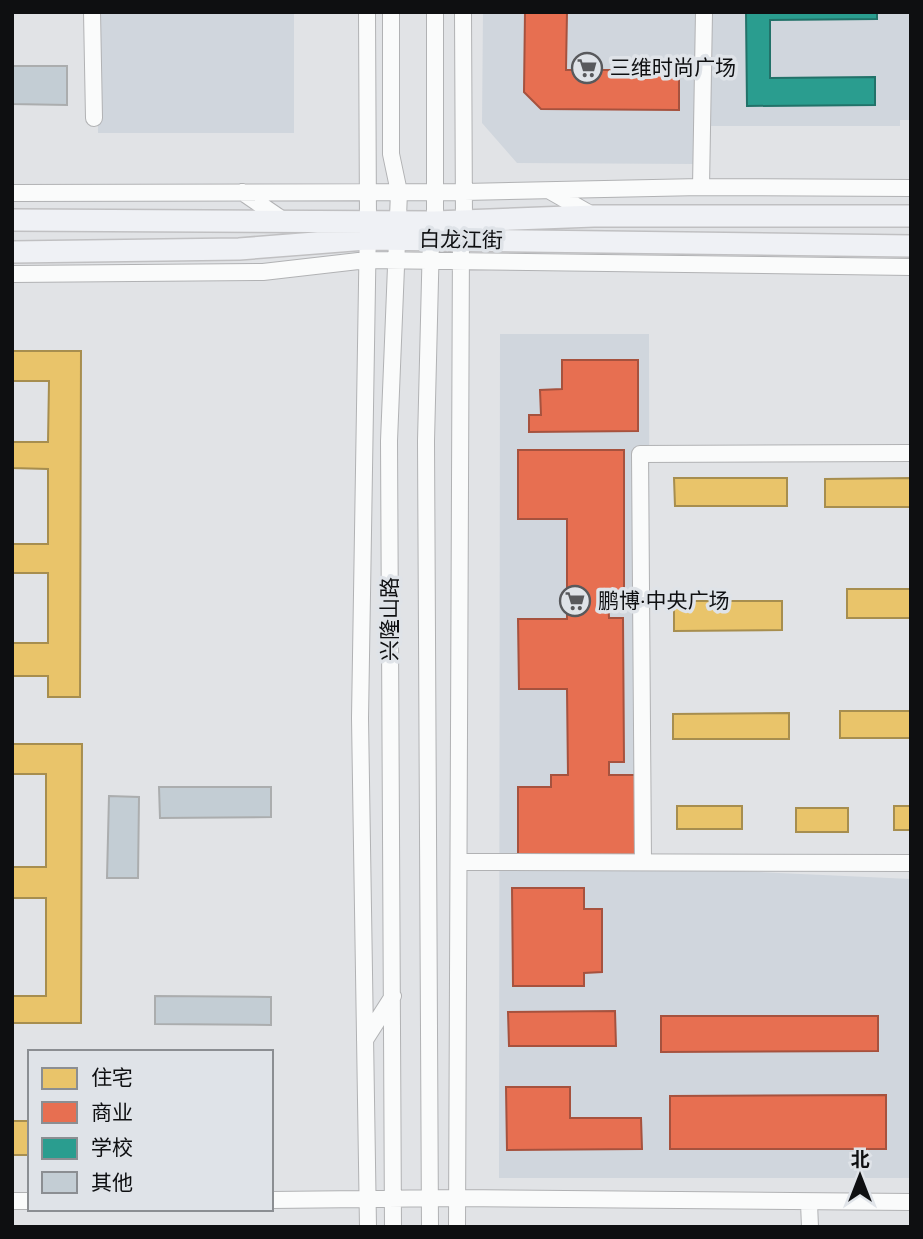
<svg xmlns="http://www.w3.org/2000/svg" width="923" height="1239" font-family="'PT Sans','Noto Sans SC',sans-serif">
	<rect width="100%" height="100%" fill="#e1e3e6"/>
	<path fill="#d0d6dd" d="M97,12H294V133H98Z
		M483,12H911V120H900V126H693V164L517,163L482,123Z
		M500,334H649L650,867L911,879V1178H499Z"/>
	<path fill="#e9c46a" stroke="#a78e4f" stroke-width="2" d="M12,351H81L80,697H48V676H12V643H48V573H12V544H48V469L12,468V442H48L49,381H12Z
		M674,478H787V506H675Z
		M911,478V507H825V479Z
		M847,589H911V618H847Z
		M674,601H782V630L674,631Z
		M840,711H911V738H840Z
		M789,713V739H673V714Z
		M12,744H82L81,1023H12V996H46V898H12V867H46V774H12Z
		M677,806H742V829H677Z
		M894,806H911V830H894Z
		M796,808H848V832H796Z
		M12,1121H30V1155H12Z"/>
	<path fill="#e76f51" stroke="#a6523e" stroke-width="2" d="M525,12H567L566,70H679V110L541,109L524,92Z
		M562,360H638V431L529,432V415H541L540,390L562,389Z
		M518,450H624V594H608L609,618H623L624,762H609V775H635L636,855L518,856V787H551V775H568L567,689H519L518,619H567V519H518Z
		M512,888H584V909H602V972L584,973V986H513Z
		M615,1011L616,1046H509L508,1012Z
		M661,1016H878V1051L661,1052Z
		M506,1087H570V1118H641L642,1149L507,1150Z
		M886,1095V1149H670V1096Z"/>
	<path fill="#2a9d8f" stroke="#227269" stroke-width="2" d="M746,12H877V19L770,20V78L875,77V105L747,106Z"/>
	<path fill="#c3cdd4" stroke="#abadae" stroke-width="2" d="M12,66H67V105L12,104Z
		M159,787H271V817L160,818Z
		M109,796L139,797L138,878H107Z
		M155,996L271,997V1025L155,1024Z
		M271,1087H273V1149H271Z"/>
	<g fill="none" stroke-linecap="round" stroke-linejoin="round">
		<g stroke="#b1b2b4" stroke-width="18">
			<path id="minor" d="M92,12L94,118
				M367,12L368,222L360,718L368,1227
				M391,12V154L399,192L389,441L393,1227
				M701,187L704,12
				M550,191L594,216
				M242,192L283,220
				M12,193L464,192L701,187L911,188
				M12,274L263,272L367,260L911,267
				M459,862L911,863
				M643,862L640,454L911,453
				M365,1040L393,996
				M271,1200L457,1198L911,1202
				M12,1201H30
				M809,1203L810,1227
				M430,1227L426,441L431,239L435,222V12
				M457,1227L461,239L464,222L463,12"/>
		</g>
		<g stroke="#c0c0c2" stroke-width="24">
			<path id="major" d="M12,220L435,222L594,216H911
				M12,252L239,249L366,239L911,246"/>
		</g>
		<use href="#minor" stroke="#fafbfb" stroke-width="16"/>
		<use href="#major" stroke="#eff1f5" stroke-width="21"/>
	</g>
	<defs>
		<g id="supermarket-ring" transform="scale(1.575)"><circle r="9.5" fill="#dfe3e8" stroke="#58595c" stroke-width="1.5"/><path d="M-6-5.5h2.5l.6 2H6L4.5 2H-2.5L-4.4-4H-6ZM-1.5 3.2a1.3 1.3 0 1 0 .1 0ZM3 3.2a1.3 1.3 0 1 0 .1 0Z" fill="#58595c"/></g>
	</defs>
	<g fill-rule="evenodd">
		<use href="#supermarket-ring" x="587" y="68"/>
		<use href="#supermarket-ring" x="575" y="601"/>
	</g>
	<g text-anchor="middle" stroke-width="7" stroke-linejoin="round" paint-order="stroke">
		<g font-size="21" fill="#0e0f11" stroke="#dfe3e8" text-anchor="start">
			<text x="610" y="75">三维时尚广场</text>
			<text x="598" y="608">鹏博·中央广场</text>
		</g>
		<g font-size="21" fill="#0e0f11" stroke="#dfe3e8">
			<text transform="translate(461 240) rotate(1)" y="7">白龙江街</text>
			<text transform="translate(390 619) rotate(-90)" y="7">兴隆山路</text>
		</g>
	</g>
	<rect width="923" height="1239" fill="none" stroke="#0e0f11" stroke-width="28"/>
	<rect x="28" y="1050" width="245" height="161" fill="#dfe3e8" stroke="#8b8e92" stroke-width="2"/>
	<rect x="42" y="1068" width="35" height="21" fill="#e9c46a" stroke="#8b8e92" stroke-width="2"/>
	<text x="91" y="1085" font-size="21" fill="#0e0f11">住宅</text>
	<rect x="42" y="1102" width="35" height="21" fill="#e76f51" stroke="#8b8e92" stroke-width="2"/>
	<text x="91" y="1120" font-size="21" fill="#0e0f11">商业</text>
	<rect x="42" y="1138" width="35" height="21" fill="#2a9d8f" stroke="#8b8e92" stroke-width="2"/>
	<text x="91" y="1155" font-size="21" fill="#0e0f11">学校</text>
	<rect x="42" y="1172" width="35" height="21" fill="#c3cdd4" stroke="#8b8e92" stroke-width="2"/>
	<text x="91" y="1190" font-size="21" fill="#0e0f11">其他</text>
	<g transform="translate(860 1176)" stroke="#dfe3e8" stroke-width="5" paint-order="stroke">
	<path d="M0-5L12 26L0 18L-12 26Z" fill="#0e0f11"/>
	<text y="-10" font-size="19" font-weight="bold" text-anchor="middle" fill="#0e0f11">北</text>
	</g>
</svg>
